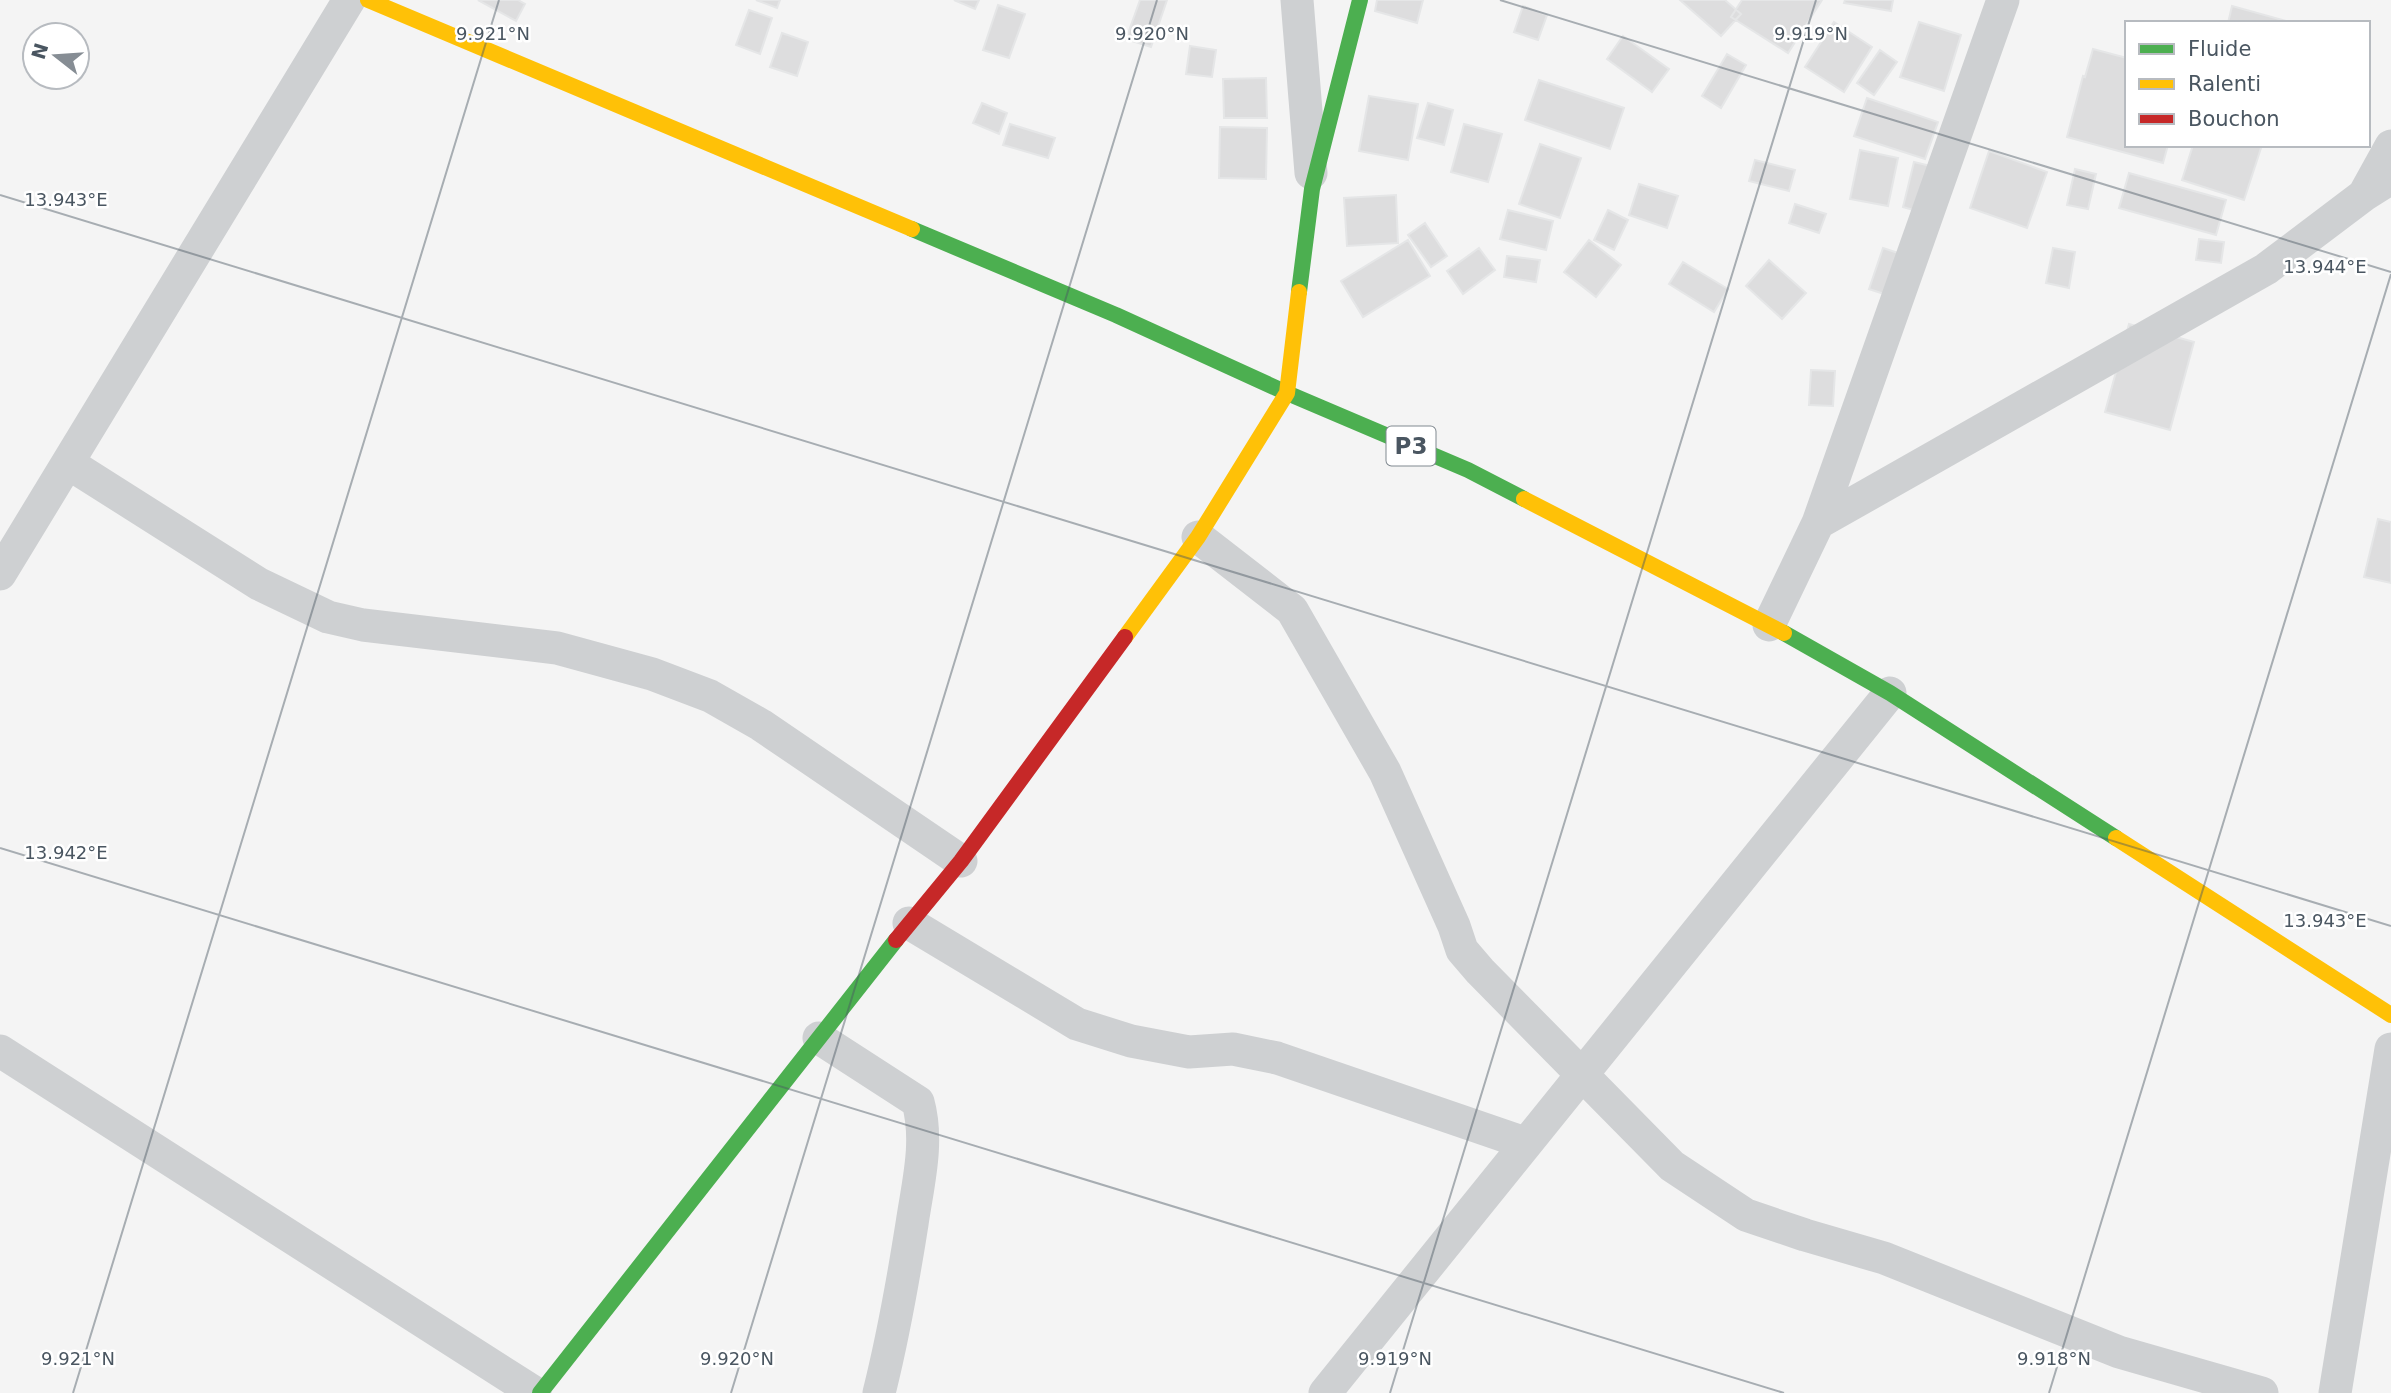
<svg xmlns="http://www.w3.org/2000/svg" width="2391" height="1393" font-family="'DejaVu Sans',sans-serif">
	<rect width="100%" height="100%" fill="#f4f4f4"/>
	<path fill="#ddddde" stroke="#e5e6e7" stroke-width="2" d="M478,0H518L525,4L516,21Z
		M756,0H780L777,8Z
		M954,0H979L975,9Z
		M1140,0H1167L1151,47L1126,39Z
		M1377,0H1423L1417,23L1375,11Z
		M1680,0H1725L1741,14L1721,36Z
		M1742,0H1822L1788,53L1731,17Z
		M1845,0H1893L1891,11L1844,3Z
		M998,5L1025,14L1009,58L983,50Z
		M1523,6L1547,15L1538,40L1514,32Z
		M2232,6L2290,22V23H2228Z
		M749,10L772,18L760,54L736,45Z
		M1834,22L1872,47L1844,92L1805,67Z
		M1919,22L1961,35L1944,91L1900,77Z
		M782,33L808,42L797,76L770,67Z
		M1623,36L1669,69L1652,92L1607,59Z
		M1190,46L1216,50L1212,77L1186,74Z
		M2093,49L2127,58V145H2168L2163,163L2067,137L2083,76L2085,77Z
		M1880,50L1897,62L1874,95L1857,83Z
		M1727,54L1746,65L1721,108L1702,96Z
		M1266,78L1267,118H1224L1223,79Z
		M1539,80L1624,108L1610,149L1525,120Z
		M1369,96L1418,104L1408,160L1359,151Z
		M1867,98L1938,122L1925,159L1854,136Z
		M982,103L1007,113L999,134L973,123Z
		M1428,103L1453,110L1444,145L1417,138Z
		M1010,124L1055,138L1048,158L1003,145Z
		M1464,124L1502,134L1488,182L1451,172Z
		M1220,127L1267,128L1266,179L1219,178Z
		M1540,144L1581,158L1560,218L1519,204Z
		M2193,145H2262L2244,200L2182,180Z
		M1860,150L1898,158L1888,206L1850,199Z
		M1989,151L2047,172L2027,228L1970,208Z
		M1755,160L1795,170L1789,191L1749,181Z
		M1914,162L1939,168L1927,214L1903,207Z
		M2075,169L2096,174L2088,209L2067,205Z
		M2129,173L2226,200L2216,235L2119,208Z
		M1639,184L1678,196L1667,228L1629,215Z
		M1396,195L1398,243L1347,246L1344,198Z
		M1795,204L1826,214L1819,233L1789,223Z
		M1508,210L1553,221L1546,250L1500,239Z
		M1608,210L1628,220L1614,250L1594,240Z
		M1425,223L1447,256L1431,267L1408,235Z
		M2199,239L2224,242L2221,263L2196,260Z
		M1408,240L1430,276L1363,317L1341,281Z
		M1589,240L1621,265L1596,297L1564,272Z
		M1479,248L1495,270L1463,294L1447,271Z
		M1883,248L1907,256L1893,297L1869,289Z
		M2053,248L2075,252L2069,288L2046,283Z
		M1507,256L1540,260L1536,282L1504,277Z
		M1769,260L1806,293L1782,319L1746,286Z
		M1683,262L1728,289L1714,312L1669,284Z
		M2129,324L2194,342L2170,430L2105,412Z
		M1811,370L1835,371L1833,406L1809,405Z
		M2378,519L2391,522V583L2364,577Z"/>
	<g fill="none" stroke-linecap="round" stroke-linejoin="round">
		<path stroke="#ced0d2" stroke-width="33" d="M1297,0L1311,173
			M2365,193L2391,146
			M68,463L259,584L328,617L363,625L557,648L652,674L710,696L761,725L961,861
			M1818,523L2266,269L2364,195L2391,178
			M1198,537L1292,610L1385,772L1454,926L1462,950L1480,971L1672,1166L1746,1215L1805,1235L1884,1258L2119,1352L2262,1393
			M0,574L349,0
			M1769,625L1818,523L2003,0
			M909,923L1077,1024L1131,1041L1189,1052L1233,1049L1277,1058L1525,1143
			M819,1038L918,1102C929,1142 918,1183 912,1224C903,1281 893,1337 879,1393
			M0,1051L535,1393
			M1325,1393L1890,693
			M2335,1393L2391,1049"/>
		<path stroke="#4caf50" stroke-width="16" d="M912,229L1116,315L1287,393L1468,470L1524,499
			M1299,292L1312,189L1360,0
			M1784,633L1890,693L2116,838
			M540,1393L896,940"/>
		<path stroke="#ffc107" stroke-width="16" d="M368,0L912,229
			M1524,499L1784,633
			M1125,637L1198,537L1287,393L1299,292
			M2116,838L2391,1015"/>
		<path stroke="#c62828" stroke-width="16" d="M896,940L961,861L1125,637"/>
	</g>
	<path fill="none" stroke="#4a5661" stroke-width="2" stroke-opacity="0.45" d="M1500,0L2391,272M0,195L2391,926M0,848L1784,1393M73,1393L499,0M731,1393L1157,0M1390,1393L1816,0M2049,1393L2391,274"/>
	<g text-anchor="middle" stroke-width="5" stroke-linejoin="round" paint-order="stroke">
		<rect fill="#fff" stroke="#808990" stroke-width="2" x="1386.5" y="426.5" width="49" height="39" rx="5"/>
		<g font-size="23" font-weight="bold" fill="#4a5661">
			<text x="1411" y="454">P3</text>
		</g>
	</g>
	<g font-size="18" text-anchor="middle" fill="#4a5661" stroke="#fff" stroke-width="5" stroke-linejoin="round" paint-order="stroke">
		<text x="493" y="40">9.921°N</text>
		<text x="1152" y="40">9.920°N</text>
		<text x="1811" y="40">9.919°N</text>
		<text x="66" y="206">13.943°E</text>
		<text x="2325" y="273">13.944°E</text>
		<text x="66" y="859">13.942°E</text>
		<text x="2325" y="927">13.943°E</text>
		<text x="78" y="1365">9.921°N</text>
		<text x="737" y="1365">9.920°N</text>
		<text x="1395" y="1365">9.919°N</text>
		<text x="2054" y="1365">9.918°N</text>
	</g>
	<rect x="2125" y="21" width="245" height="126" fill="#ffffff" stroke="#b7bbc0" stroke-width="2"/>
	<rect x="2139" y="44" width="35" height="10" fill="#4caf50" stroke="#b7bbc0" stroke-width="2"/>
	<text x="2188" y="56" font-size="21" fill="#4a5661">Fluide</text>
	<rect x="2139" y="79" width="35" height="10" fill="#ffc107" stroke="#b7bbc0" stroke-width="2"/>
	<text x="2188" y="91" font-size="21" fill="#4a5661">Ralenti</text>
	<rect x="2139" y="114" width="35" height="10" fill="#c62828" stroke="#b7bbc0" stroke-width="2"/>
	<text x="2188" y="126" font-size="21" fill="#4a5661">Bouchon</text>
	<g transform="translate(56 56) rotate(287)"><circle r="33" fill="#ffffff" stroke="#b7bbc0" stroke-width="2"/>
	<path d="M0-5L12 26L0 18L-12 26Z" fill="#868d94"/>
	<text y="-10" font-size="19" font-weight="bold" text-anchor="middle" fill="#4a5661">N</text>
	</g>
</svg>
